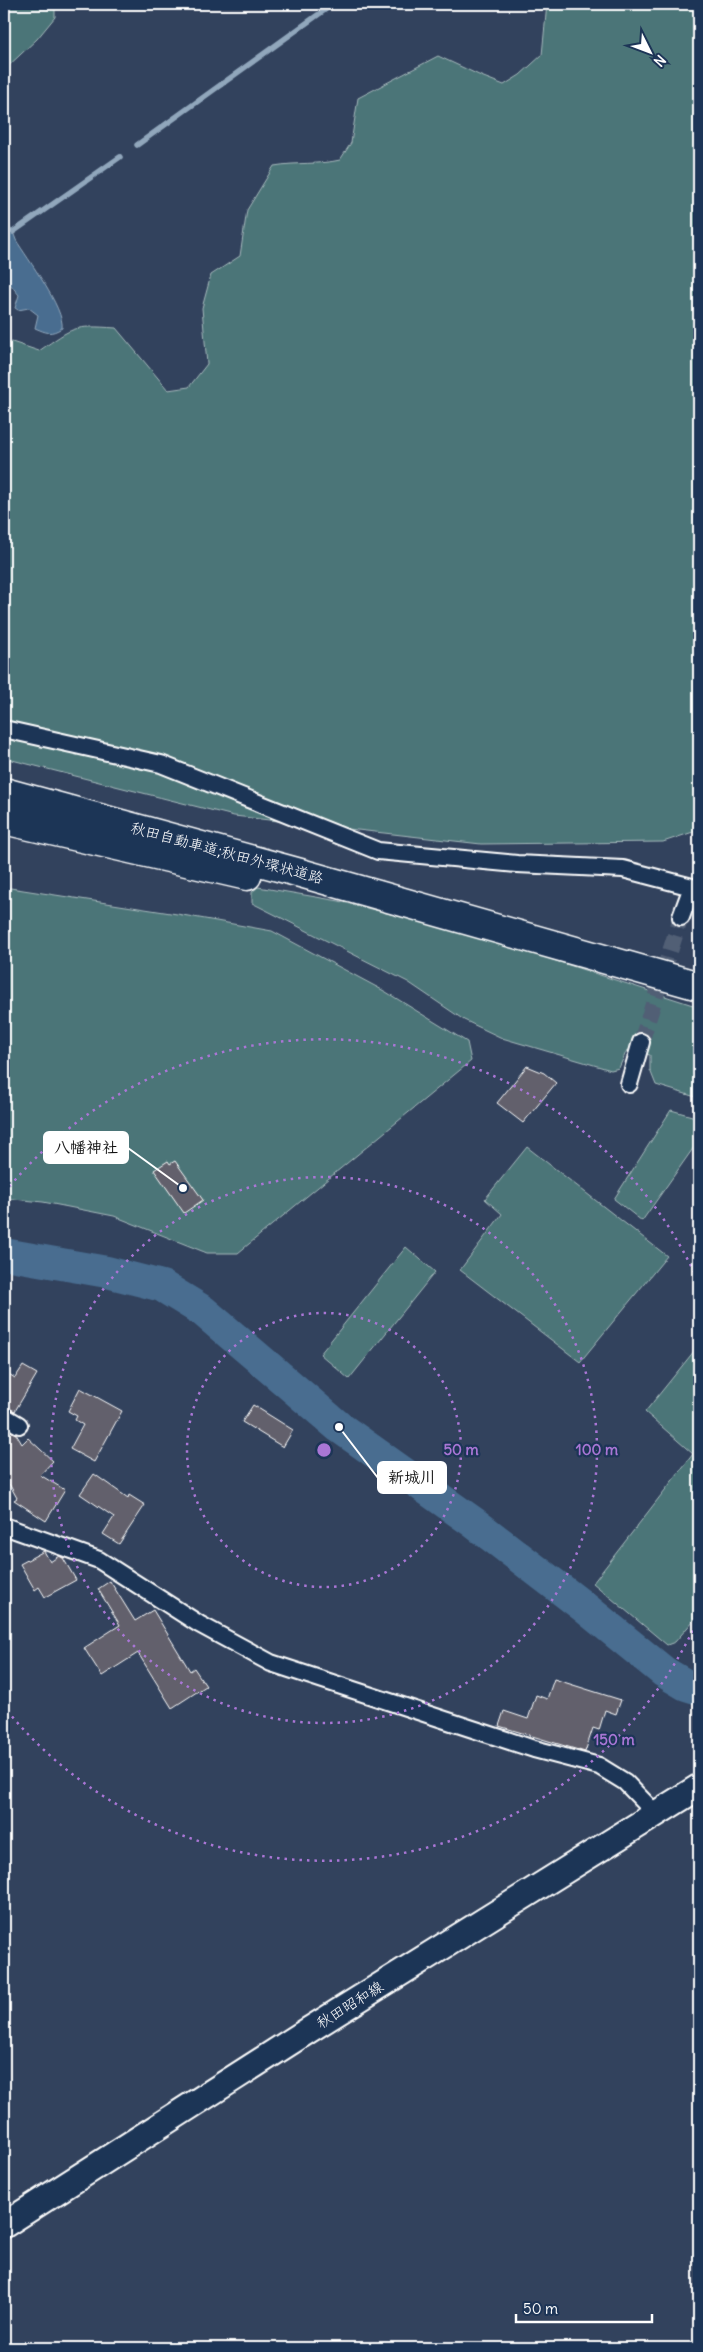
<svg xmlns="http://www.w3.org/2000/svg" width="703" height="2352" font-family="Delius,'Klee One',sans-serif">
	<rect width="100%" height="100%" fill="#32425d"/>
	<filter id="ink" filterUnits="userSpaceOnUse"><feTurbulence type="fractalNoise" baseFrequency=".02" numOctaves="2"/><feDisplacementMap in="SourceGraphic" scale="10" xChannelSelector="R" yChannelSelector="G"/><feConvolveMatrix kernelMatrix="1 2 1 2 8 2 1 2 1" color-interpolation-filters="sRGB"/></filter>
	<g filter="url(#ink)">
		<path fill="#4c7478" stroke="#a6babc" d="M4,4H55V17L37,39L4,70Z
			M547,4H699V830L663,842L481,844L234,816L4,758V345L12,342L39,351C73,327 73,325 116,328L168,390L189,387L207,364L202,308L211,275L240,256L247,210L274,166C297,162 319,165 340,160L351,143L358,98L438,56L481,76L504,85L520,75L542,55Z
			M4,887L177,914L272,931L386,992L467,1042L471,1061L238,1253H207L114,1216L43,1202L4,1198Z
			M258,887L339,901L485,938L699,1007V1098L656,1085L650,1070V1055L627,1050L619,1068L611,1070L502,1038L464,1020L408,982L252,903V892Z
			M671,1110L699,1118V1140L642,1221L614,1199Z
			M527,1147L667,1256L580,1362L460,1270L502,1214L485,1199Z
			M406,1247L435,1272L349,1379L320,1354Z
			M699,1345V1614L675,1642L667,1645L593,1583L693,1454L645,1412Z"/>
		<path fill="#486d90" stroke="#91a7bc" d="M4,220L13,232L16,240C27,258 65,309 62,328C50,335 47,333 35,328L38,315L29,308L18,310L15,308L19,295L10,284H4Z"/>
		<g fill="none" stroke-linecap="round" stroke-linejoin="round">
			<path stroke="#91a7bc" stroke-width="5.5" d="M137,145L333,4
				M13,232L120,157"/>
			<path stroke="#486d90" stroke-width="32" d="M4,1254L107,1272L162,1286L203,1311L339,1427L473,1522L584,1607L664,1672L686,1685L699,1689"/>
		</g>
		<path fill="#62616c" stroke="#fff" d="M527,1066L544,1073L556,1083L523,1123L497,1103Z
			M168,1161L170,1164L175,1161L203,1200L184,1213L154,1170Z
			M23,1366L37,1374L15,1411L4,1406V1371L15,1378Z
			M80,1388L122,1411L94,1462L70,1449L83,1425L75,1420L77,1416L68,1411Z
			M253,1405L293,1430L283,1447L242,1422Z
			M4,1428L16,1434L22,1444L28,1438L53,1461L40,1475L65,1490L46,1521L14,1500L17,1498L4,1475Z
			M94,1474L128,1498L129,1495L145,1505L119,1544L103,1534L114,1517L80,1494Z
			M44,1551L50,1562L59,1556L63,1558L76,1580L45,1597L39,1587L35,1590L20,1564Z
			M110,1581L135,1621L153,1610L190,1671L194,1668L206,1686L172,1708L138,1653L102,1676L84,1648L120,1625L98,1589Z
			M554,1679L621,1700L616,1714L605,1710L599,1730L593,1728L585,1752L499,1726L504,1711L528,1719L536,1695L547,1699Z"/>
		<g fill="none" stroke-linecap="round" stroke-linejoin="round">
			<path stroke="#515e75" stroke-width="16" stroke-dasharray="16 8" stroke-linecap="butt" d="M641,1042L681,917"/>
			<g stroke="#fff" stroke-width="20">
				<path id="minor" d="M4,729L161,764L378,851L517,864L623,869L692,887L681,917
					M629,1084L641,1042
					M4,1416L19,1425
					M4,1526L99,1560L199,1624L271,1663L534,1749L599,1766L625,1782L656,1814"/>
			</g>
			<g stroke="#fff" stroke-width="29">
				<path id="primary" d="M4,2225L309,2030L699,1787"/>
			</g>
			<g stroke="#fff" stroke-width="31">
				<path id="motorway" d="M4,792L304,874L699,986
					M4,820L247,876"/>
			</g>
			<use href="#minor" stroke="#1d3557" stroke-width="16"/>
			<use href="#primary" stroke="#1d3557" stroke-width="25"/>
			<use href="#motorway" stroke="#1d3557" stroke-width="28"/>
		</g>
	</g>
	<g fill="none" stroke="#a976d5" stroke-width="2.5" stroke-dasharray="2.5 5">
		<circle cx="324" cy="1450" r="137"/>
		<circle cx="324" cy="1450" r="273"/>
		<path d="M699 1617A410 410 0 0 1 5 1708M5 1192A410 410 0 0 1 699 1283"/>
	</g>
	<g text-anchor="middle" stroke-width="4.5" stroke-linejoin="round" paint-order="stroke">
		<g font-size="15" fill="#fff" stroke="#1d3557">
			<text transform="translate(227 853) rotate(15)" y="5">秋田自動車道;秋田外環状道路</text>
			<text transform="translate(350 2005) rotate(-32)" y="5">秋田昭和線</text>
		</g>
	</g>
	<circle cx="324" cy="1450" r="8" fill="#a976d5" stroke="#1d3557" stroke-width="2.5"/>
	<g font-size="15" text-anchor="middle" font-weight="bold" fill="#a976d5" stroke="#1d3557" stroke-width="4.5" stroke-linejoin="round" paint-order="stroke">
		<text x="461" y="1455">50 m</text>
		<text x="597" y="1455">100 m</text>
		<text x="614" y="1745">150 m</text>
	</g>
	<path fill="none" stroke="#fff" stroke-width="2" d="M183 1188L128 1148M339 1427L378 1478"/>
	<g fill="#fff" stroke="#1d3557" stroke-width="2">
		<circle cx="183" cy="1188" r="5"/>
		<circle cx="339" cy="1427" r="5"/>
	</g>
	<g fill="#fff" stroke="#fff" stroke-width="2">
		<rect x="44" y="1132" width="84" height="31" rx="5"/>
		<rect x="378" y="1462" width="68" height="31" rx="5"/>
	</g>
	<g font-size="16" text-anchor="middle" font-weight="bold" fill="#111">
		<text x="86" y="1153">八幡神社</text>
		<text x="412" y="1483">新城川</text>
	</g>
	<rect width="703" height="2352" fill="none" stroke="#1d3557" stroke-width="20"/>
	<rect x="10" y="10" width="683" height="2332" fill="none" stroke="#fff" stroke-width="2" filter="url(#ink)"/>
	<g transform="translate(650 52) rotate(132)" stroke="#1d3557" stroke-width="4" paint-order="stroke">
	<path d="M0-4L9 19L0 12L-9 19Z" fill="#ffffff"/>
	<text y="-8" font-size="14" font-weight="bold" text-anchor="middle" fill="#ffffff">N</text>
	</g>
	<path d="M516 2314v8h136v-8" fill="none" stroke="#ffffff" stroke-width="2.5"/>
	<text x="523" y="2314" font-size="15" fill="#ffffff" stroke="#1d3557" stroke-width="4" paint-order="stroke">50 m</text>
</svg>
